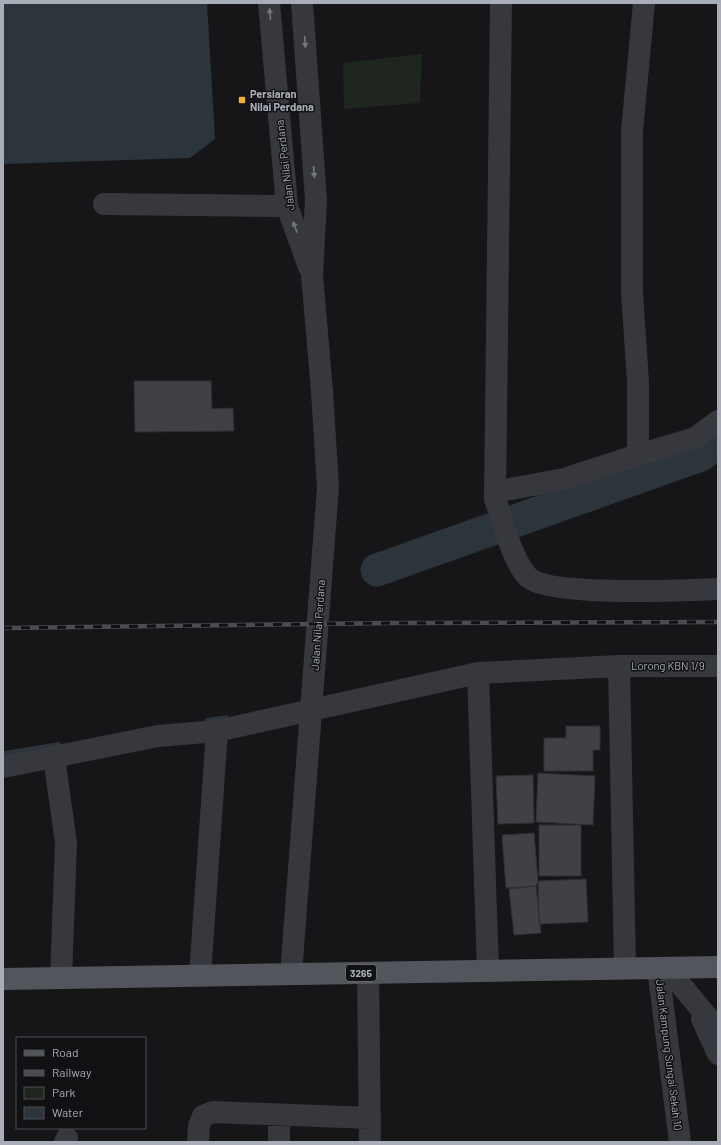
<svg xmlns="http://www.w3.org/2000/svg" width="721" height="1145" font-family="Barlow,sans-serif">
	<rect width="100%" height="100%" fill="#161618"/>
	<path fill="#1e261f" d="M422,54L420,103L344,109L343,63Z"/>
	<path fill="#2c353c" d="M3,3H207L215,139L190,158L3,164Z"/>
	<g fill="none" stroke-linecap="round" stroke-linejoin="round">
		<path stroke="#2c353c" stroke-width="5.5" d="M207,721L226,718
			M3,754L58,745"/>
		<path stroke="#2c353c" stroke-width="33" d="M377,570L701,455L718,442"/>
	</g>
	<path fill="#404145" stroke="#303034" d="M134,381H211L212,409L233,408L234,431L135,432Z
		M566,726H600V750H593V771H544V738H566Z
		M538,773L595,776L593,825L536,822Z
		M533,775L534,823L498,824L496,776Z
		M539,825H581V876H539Z
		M534,833L538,881L536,886L506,888L502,835Z
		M586,879L588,922L539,924L538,881Z
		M536,886L541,933L514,935L509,889Z"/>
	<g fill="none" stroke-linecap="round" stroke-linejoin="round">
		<path stroke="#37383d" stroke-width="22" d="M269,3L287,206L309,267
			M501,3L495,499C503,522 512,560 528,577C549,597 685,590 718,589
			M104,204L287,206
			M638,455V382L632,292V131L644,3
			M495,492L564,479L638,455L695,438L718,421
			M619,666L625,968
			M478,673L488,971
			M54,757L66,843L61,978
			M3,767L158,736L217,731L478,673L619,666H718
			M658,968L680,1142
			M667,968L718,1030
			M368,973L370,1142
			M291,974L328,487L322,391L312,275L316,200L302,3
			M200,975L217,731
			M702,1019L718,1054
			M65,1142L67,1138
			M198,1142L199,1126L203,1116L213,1112L370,1118
			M279,1142V1115"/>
		<path stroke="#53555c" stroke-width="22" d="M3,979L718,967"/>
		<g stroke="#4a4c52" stroke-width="4.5">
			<path id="rail" d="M3,628L392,623L718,622"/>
		</g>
		<use href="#rail" stroke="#111113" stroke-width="3" stroke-dasharray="9" stroke-linecap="butt"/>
	</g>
	<defs><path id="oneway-solid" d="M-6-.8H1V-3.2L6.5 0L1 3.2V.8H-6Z"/></defs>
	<g fill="#757881">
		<use href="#oneway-solid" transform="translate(270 14) rotate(-95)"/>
		<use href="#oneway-solid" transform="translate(305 42) rotate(86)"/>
		<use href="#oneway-solid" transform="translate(314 172) rotate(86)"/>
		<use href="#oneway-solid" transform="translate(295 227) rotate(-110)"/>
	</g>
	<rect fill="#f2b134" stroke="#111113" stroke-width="1.5" x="238" y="96" width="8" height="8" rx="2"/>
	<g text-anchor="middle" stroke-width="3" stroke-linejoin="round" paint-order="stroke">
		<rect fill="#111113" stroke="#7b7e86" stroke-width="1" x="346" y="965" width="30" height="16" rx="3"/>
		<g font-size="10" font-weight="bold" fill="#a8adb8">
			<text x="361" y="977">3265</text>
		</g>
		<g font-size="11" font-weight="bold" fill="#a8adb8" stroke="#111113" text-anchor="start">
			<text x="250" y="98">Persiaran<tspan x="250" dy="13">Nilai Perdana</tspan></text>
		</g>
		<g font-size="11" fill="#a8adb8" stroke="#111113">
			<text transform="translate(285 165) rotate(-97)" y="4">Jalan Nilai Perdana</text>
			<text transform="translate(318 625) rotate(-86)" y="4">Jalan Nilai Perdana</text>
			<text x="668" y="670">Lorong KBN 1/9</text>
			<text transform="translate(669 1055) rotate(83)" y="4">Jalan Kampung Sungai Sekah 10</text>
		</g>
	</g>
	<rect width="721" height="1145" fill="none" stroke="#a8adb8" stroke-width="8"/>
	<rect x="16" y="1037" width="130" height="92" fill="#111113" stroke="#4d4f55"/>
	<rect x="24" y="1050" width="20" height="6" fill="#53555c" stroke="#4d4f55"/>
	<text x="52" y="1057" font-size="12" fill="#a8adb8">Road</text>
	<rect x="24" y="1070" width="20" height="6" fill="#4a4c52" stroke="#4d4f55"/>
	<text x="52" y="1077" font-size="12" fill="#a8adb8">Railway</text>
	<rect x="24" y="1087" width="20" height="12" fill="#1e261f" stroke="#4d4f55"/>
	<text x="52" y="1097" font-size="12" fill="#a8adb8">Park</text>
	<rect x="24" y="1107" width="20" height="12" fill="#2c353c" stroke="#4d4f55"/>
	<text x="52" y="1117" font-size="12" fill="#a8adb8">Water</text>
</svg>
